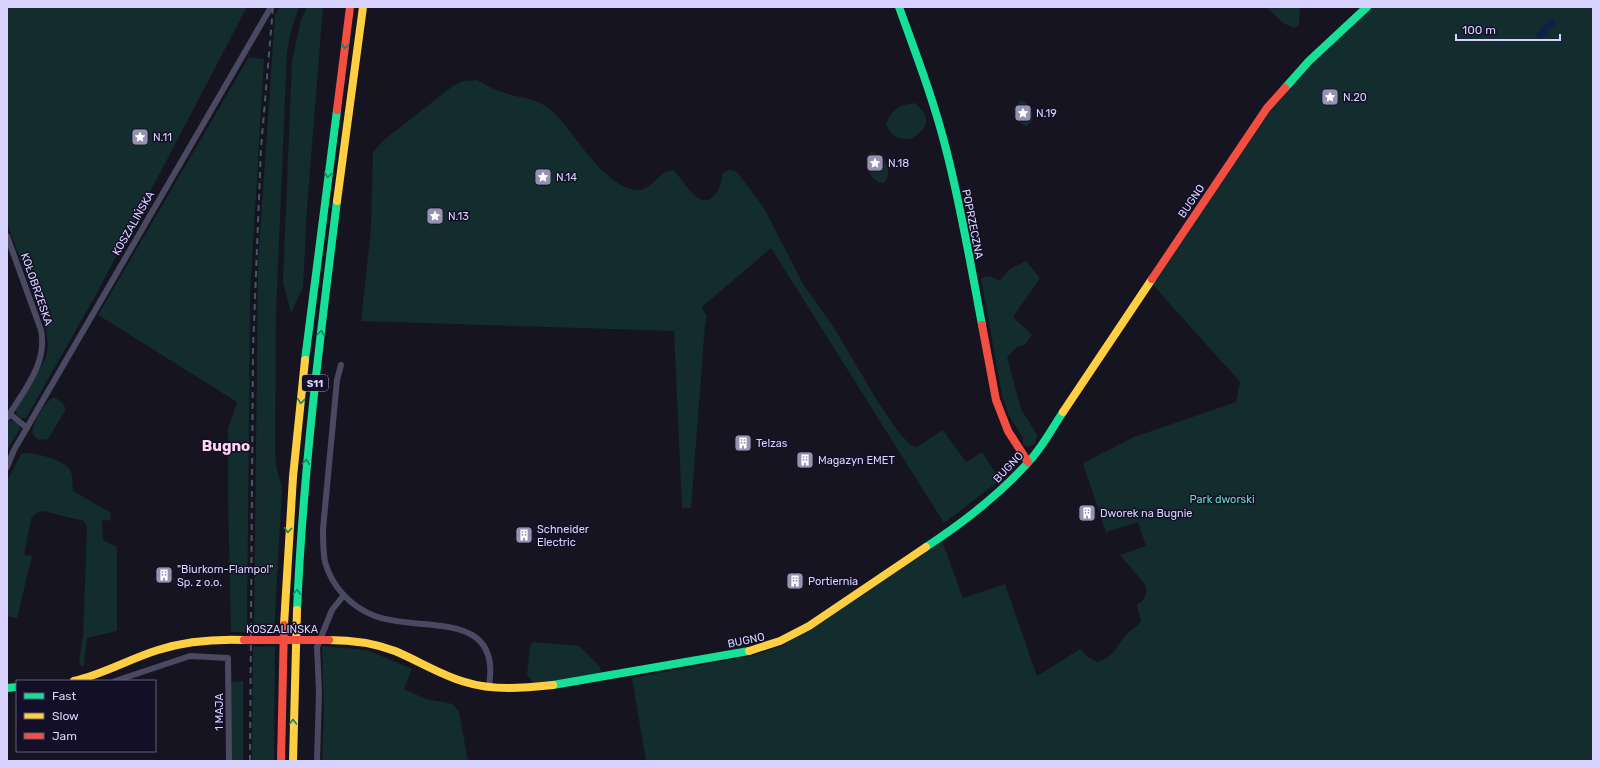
<svg xmlns="http://www.w3.org/2000/svg" width="1600" height="768" font-family="Rubik,sans-serif">
	<rect width="100%" height="100%" fill="#161421"/>
	<path fill="#132c2d" d="M7,7H247L97,293L26,418H21L17,415L16,410L39,370L46,357L48,346L46,327L7,224Z
		M280,7H299L290,34L287,53L276,312L275,452L276,465L282,489L274,632H254L258,262L275,15Z
		M307,7H323L307,208L303,287L291,313L283,282L292,60L301,20Z
		M1266,7H1300L1299,25L1294,28L1283,23Z
		M1373,7H1593V761H646L632,678L751,656L782,646L942,541L963,598L1005,584L1037,676L1080,649L1088,657L1097,662C1115,657 1115,647 1127,634C1131,630 1137,626 1141,622L1137,605L1143,600L1147,592L1144,583L1120,555L1146,546L1138,522L1106,532L1083,463L1134,437L1236,402L1240,382L1153,285L1271,110L1312,64Z
		M249,57L264,59L250,295L247,632H231L228,499V429L237,402L98,315Z
		M477,80C485,84 493,89 502,92C517,98 533,97 548,108C574,128 600,186 637,190C652,191 658,171 673,170C682,177 698,211 713,197C719,191 722,182 722,174C727,169 731,169 737,172L764,208L803,284L833,326L878,402L900,434L912,446L917,447L943,430L966,462L982,452L1000,480L944,523L771,248L702,307L707,316L705,325L691,508H682L674,331L361,321L371,228L373,152L384,140L454,85L464,81Z
		M1020,101H1023C1030,106 1034,112 1032,121L1027,126C1018,124 1015,117 1014,108Z
		M915,103C931,118 930,127 911,139C897,139 892,137 886,124C892,109 899,105 915,103Z
		M871,152C885,155 894,171 884,183C870,183 860,160 871,152Z
		M1026,261L1040,278L1013,317L1032,335L1025,345L1017,347L1007,357L1021,409L1037,435L1035,444L1029,447L1023,445V438L1008,414L1002,396L981,278L990,276L999,281L1010,269Z
		M54,397L62,402L66,409L48,439L39,440L33,435C30,426 45,401 54,397Z
		M9,421C14,420 19,424 20,429L7,450V424Z
		M27,453C37,453 68,461 71,472C73,478 72,485 73,491L110,512L111,520L102,521L103,540L117,547V631L87,638L84,666H81L79,662L83,635L87,527L84,521L43,511L36,513L31,519L24,555L32,556L17,618L7,616V481L21,454Z
		M534,642L579,646L600,667L601,673L598,675L534,684L527,675L530,646Z
		M275,646L274,761H252L253,647Z
		M322,646L367,650L412,669L404,689L426,699L453,704L459,712L468,761H322L324,709Z
		M243,681V761H231L230,682Z"/>
	<path fill="#0d2144" d="M1553,19L1556,24L1540,40L1536,34L1543,26Z"/>
	<g fill="none" stroke-linecap="round" stroke-linejoin="round">
		<path stroke="#4a4962" stroke-width="6" d="M7,236L41,330C48,363 23,392 7,418
			M341,365L337,380L323,529C323,540 323,552 325,562C332,587 351,607 375,616C420,633 502,608 489,686
			M10,414L27,428
			M7,467L14,450L271,7
			M115,681L190,656L228,658L229,761
			M317,761L319,692L317,647L332,610L344,595"/>
		<path stroke="#16e098" stroke-width="8" d="M899,7C916,54 934,101 946,149C961,207 971,266 982,325
			M1285,88L1309,61L1367,7
			M305,360L337,110
			M926,547C964,522 1002,493 1032,458C1044,444 1053,427 1063,412
			M297,610C303,473 320,337 337,201
			M553,685L749,651
			M7,688L17,687"/>
		<path stroke="#ffcf43" stroke-width="8" d="M337,201L363,7
			M1063,412L1152,279
			M284,625L293,477L305,360
			M329,640C352,640 374,643 395,651C419,661 440,675 465,682C493,691 525,688 553,685
			M749,651L780,641L809,626L926,547
			M74,681C104,674 129,659 158,650C186,641 215,639 244,640
			M293,761L297,610"/>
		<path stroke="#f24e42" stroke-width="8" d="M337,110L350,7
			M1152,279L1267,108L1285,88
			M982,325L996,400L1008,431L1028,462
			M281,761L284,625"/>
		<path stroke="#43596b" stroke-width="2" stroke-dasharray="6 5" stroke-linecap="butt" d="M250,761L253,349L261,148L273,7"/>
		<path stroke="#f24e42" stroke-width="8" d="M244,640H329"/>
	</g>
	<defs><path id="oneway-chevron" d="M-2-3.5L2.5 0L-2 3.5" fill="none" stroke-width="1.6" stroke-linecap="round" stroke-linejoin="round"/></defs>
	<g stroke="#158265">
		<use href="#oneway-chevron" transform="translate(345 46) rotate(97)"/>
		<use href="#oneway-chevron" transform="translate(328 175) rotate(97)"/>
		<use href="#oneway-chevron" transform="translate(321 333) rotate(-83)"/>
		<use href="#oneway-chevron" transform="translate(301 401) rotate(96)"/>
		<use href="#oneway-chevron" transform="translate(306 462) rotate(-85)"/>
		<use href="#oneway-chevron" transform="translate(288 530) rotate(94)"/>
		<use href="#oneway-chevron" transform="translate(297 592) rotate(-87)"/>
		<use href="#oneway-chevron" transform="translate(293 722) rotate(-90)"/>
	</g>
	<defs>
		<g id="sight-square" transform="scale(0.9)"><rect x="-9" y="-9" width="18" height="18" rx="4" fill="#9591b1" stroke="#130f26"/><path d="M0-6L1.8-2.2L6-1.7L2.9 1.2L3.7 5.4L0 3.3L-3.7 5.4L-2.9 1.2L-6-1.7L-1.8-2.2Z" fill="#fff"/></g>
		<g id="building-square" transform="scale(0.9)"><rect x="-9" y="-9" width="18" height="18" rx="4" fill="#9591b1" stroke="#130f26"/><path d="M-4-6H4V6H1V3H-1V6H-4ZM-2.5-4.3h1.7v1.8h-1.7ZM.8-4.3h1.7v1.8H.8ZM-2.5-1h1.7V.8h-1.7ZM.8-1h1.7V.8H.8Z" fill="#fff"/></g>
	</defs>
	<g fill-rule="evenodd">
		<use href="#sight-square" x="1330" y="97"/>
		<use href="#sight-square" x="1023" y="113"/>
		<use href="#sight-square" x="140" y="137"/>
		<use href="#sight-square" x="875" y="163"/>
		<use href="#sight-square" x="543" y="177"/>
		<use href="#sight-square" x="435" y="216"/>
		<use href="#building-square" x="743" y="443"/>
		<use href="#building-square" x="805" y="460"/>
		<use href="#building-square" x="1087" y="513"/>
		<use href="#building-square" x="524" y="535"/>
		<use href="#building-square" x="164" y="575"/>
		<use href="#building-square" x="795" y="581"/>
	</g>
	<g text-anchor="middle" stroke-width="3" stroke-linejoin="round" paint-order="stroke">
		<rect fill="#130f26" stroke="#9e99be" stroke-width="1" x="302" y="375" width="26" height="16" rx="3"/>
		<g font-size="10" font-weight="bold" fill="#d9d4ff">
			<text x="315" y="387">S11</text>
		</g>
		<g font-size="11" fill="#d9d4ff" stroke="#130f26" text-anchor="start">
			<text x="1343" y="101">N.20</text>
			<text x="1036" y="117">N.19</text>
			<text x="153" y="141">N.11</text>
			<text x="888" y="167">N.18</text>
			<text x="556" y="181">N.14</text>
			<text x="448" y="220">N.13</text>
			<text x="756" y="447">Telzas</text>
			<text x="818" y="464">Magazyn EMET</text>
			<text x="1100" y="517">Dworek na Bugnie</text>
			<text x="537" y="533">Schneider<tspan x="537" dy="13">Electric</tspan></text>
			<text x="177" y="573">"Biurkom-Flampol"<tspan x="177" dy="13">Sp. z o.o.</tspan></text>
			<text x="808" y="585">Portiernia</text>
		</g>
		<g font-size="11" fill="#d9d4ff" stroke="#130f26">
			<text transform="translate(1191 201) rotate(-56)" y="4">BUGNO</text>
			<text transform="translate(133 223) rotate(-60)" y="4">KOSZALIŃSKA</text>
			<text transform="translate(973 224) rotate(79)" y="4">POPRZECZNA</text>
			<text transform="translate(37 289) rotate(71)" y="4">KOŁOBRZESKA</text>
			<text transform="translate(1008 467) rotate(-47)" y="4">BUGNO</text>
			<text x="282" y="633">KOSZALIŃSKA</text>
			<text transform="translate(746 640) rotate(-12)" y="4">BUGNO</text>
			<text transform="translate(219 712) rotate(-90)" y="4">1 MAJA</text>
		</g>
		<g font-size="11" fill="#5fe0c0" stroke="#130f26">
			<text x="1222" y="503">Park dworski</text>
		</g>
		<g font-size="15" font-weight="bold" fill="#ffd6f0" stroke="#130f26">
			<text x="226" y="451">Bugno</text>
		</g>
	</g>
	<rect width="1600" height="768" fill="none" stroke="#d9d4ff" stroke-width="16"/>
	<rect x="16" y="680" width="140" height="72" fill="#130f26" stroke="#625e7d"/>
	<rect x="24" y="693" width="20" height="6" fill="#16e098" stroke="#625e7d"/>
	<text x="52" y="700" font-size="12" fill="#d9d4ff">Fast</text>
	<rect x="24" y="713" width="20" height="6" fill="#ffcf43" stroke="#625e7d"/>
	<text x="52" y="720" font-size="12" fill="#d9d4ff">Slow</text>
	<rect x="24" y="733" width="20" height="6" fill="#f24e42" stroke="#625e7d"/>
	<text x="52" y="740" font-size="12" fill="#d9d4ff">Jam</text>
	<path d="M1456 34v6h104v-6" fill="none" stroke="#d9d4ff" stroke-width="2"/>
	<text x="1462" y="34" font-size="12" fill="#d9d4ff" stroke="#130f26" stroke-width="3" paint-order="stroke">100 m</text>
</svg>
